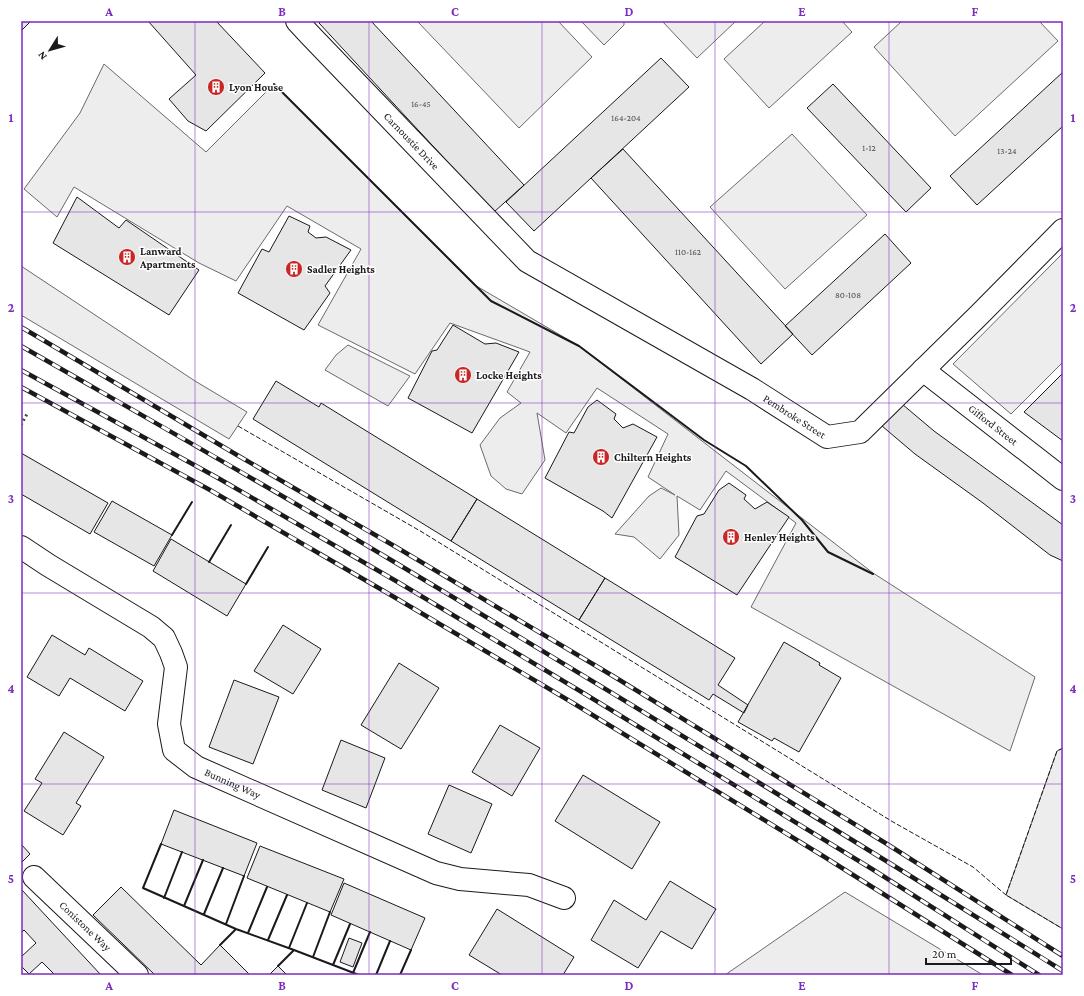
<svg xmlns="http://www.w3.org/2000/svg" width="1084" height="996" font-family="'Crimson Pro',serif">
	<rect width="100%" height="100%" fill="#fff"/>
	<path fill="#ededed" stroke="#6a6a6a" d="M417,21H558L592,57L519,128Z
		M581,21H624V25L604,45Z
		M662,21H736L697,58Z
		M765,21H842L852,32L769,108L724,59Z
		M902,21H1039L1058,41L955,136L874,47Z
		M104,64L206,152L274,84L473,284L579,346L873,573L1035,677L1010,751L751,607L796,523L726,471L700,510L677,496L679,535L660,559L634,537L615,534L649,496L661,488L675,495L648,477L668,434L597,388L566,433L537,413L545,460L522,494L506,489L491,476L480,445L500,418L521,403L507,392L530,352L450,323L415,374L318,325L361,249L287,206L236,281L199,263L74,187L57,217L24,189L80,113Z
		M792,134L867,215L785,289L710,207Z
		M1063,253V362L1011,414L953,364Z
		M21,266L195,381L247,412L229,439L21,315Z
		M348,345L410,376L388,406L325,370L336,355Z
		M1063,748V929L1006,895L1057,751Z
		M845,892L983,975H725Z"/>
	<path fill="#e6e6e6" stroke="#1a1a1a" d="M21,21H31L21,31Z
		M148,21H216L265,73L206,131L188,121L169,99L196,75Z
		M321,21H371L524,185L494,212L319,23Z
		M661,58L689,87L534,231L506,202Z
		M1063,72V126L977,205L950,176Z
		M833,84L931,188L906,212L807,108Z
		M623,149L793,334L761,364L591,178Z
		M77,197L119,228L126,220L199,270L169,315L53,243Z
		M289,216L310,226L308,232L316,238L326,237L351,250L325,286L330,293L304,330L238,293L262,249L269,252Z
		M885,234L911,263L812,355L785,326Z
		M453,325L485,344L496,343L519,352L472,433L408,398L432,351L437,350Z
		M1063,373V441L1024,412Z
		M276,381L319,407L321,403L477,499L451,541L253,419Z
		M597,400L616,414L614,419L623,428L633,424L657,437L612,518L603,511L545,478L569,432L574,433L588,407Z
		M902,404L934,431L1063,525V561L1050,555L983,503L915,454L882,426Z
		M21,453L108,503L90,534L21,494Z
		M729,483L746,495L744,499L755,509L767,502L789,517L737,595L675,557L697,516L704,514L719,490Z
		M477,499L605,578L579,620L451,541Z
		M112,501L172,535L154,566L94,532Z
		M171,539L246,584L227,616L153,571Z
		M605,578L735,658L718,685L748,705L744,713L713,694L709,700L579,620Z
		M283,625L321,649L293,694L254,671Z
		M52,635L85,655L89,648L143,681L125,711L70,678L59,696L27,677Z
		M784,642L820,663L819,665L841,678L799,752L774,738L772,741L738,722Z
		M399,663L439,688L401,749L361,725Z
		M234,680L279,697L253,764L209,747Z
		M500,725L540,748L512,796L472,772Z
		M64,732L104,757L76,803L81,806L63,835L24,811L42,783L35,779Z
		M341,740L385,758L366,808L322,790Z
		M583,775L660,822L632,869L555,821Z
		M449,785L492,804L471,853L428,834Z
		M174,810L257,843L244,876L161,844Z
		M21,844L30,854L21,863Z
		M260,846L344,879L330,912L247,878Z
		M670,881L716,909L692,949L661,931L638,968L591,940L614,900L646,920Z
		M344,883L425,918L411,950L331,915Z
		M121,887L201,965L220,945L250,975H155L93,915Z
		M21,889L101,975H53L54,974L42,962L29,974L21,966V957L36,943L24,930L21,933Z
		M497,909L574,957L563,975H502L469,955Z
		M349,938L362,943L353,967L340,962Z
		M278,966L287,975H269Z"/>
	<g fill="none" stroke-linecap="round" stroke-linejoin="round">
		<g stroke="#1a1a1a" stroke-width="24">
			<g id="minor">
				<path id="s1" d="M297,21L310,35L527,261L752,389L827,437L860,432L979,315L1063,230"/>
				<path id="s2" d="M923,370L1063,479"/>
				<path id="s3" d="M21,547L48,565L151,627L164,638L171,653L176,667L169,724L174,750L196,767L436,873L460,879L529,885L564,898"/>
				<path id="s4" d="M34,877L137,975"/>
			</g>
		</g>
		<use href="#minor" stroke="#fff" stroke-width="22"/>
		<g stroke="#1a1a1a" stroke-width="4.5">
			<path id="rail" d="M21,327L237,455L396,547L613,676L887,844L1063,956
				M21,346C145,417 269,487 391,560C617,695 841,832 1063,971
				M21,370L218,478L396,581L580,691L872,869L1039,975
				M21,387L210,490L389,594L573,703L823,856L1012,975"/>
		</g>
		<use href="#rail" stroke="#fff" stroke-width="3" stroke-dasharray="9" stroke-linecap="butt"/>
		<path stroke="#2b5a34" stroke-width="3" stroke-dasharray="2 3" stroke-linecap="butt" d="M21,425L28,412"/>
		<path stroke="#1a1a1a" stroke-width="1" stroke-dasharray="5 2" stroke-linecap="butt" d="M238,426L422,532L893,822L973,867L1006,895
			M1063,748L1057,751L1006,895L1063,929"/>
		<path stroke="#1a1a1a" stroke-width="2" d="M274,84L491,301L579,346L704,440L746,466L802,520L828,552L873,574
			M172,535L192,502
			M209,562L231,525
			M246,584L268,547
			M161,844L143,888L236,929L294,950L359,975
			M164,898L182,852
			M184,906L203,860
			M204,914L223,868
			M226,924L244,876
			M248,933L267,887
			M268,940L287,895
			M220,945L236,929
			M289,948L307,903
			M313,957L330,912
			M333,965L350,924
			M278,966L294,950
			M353,973L370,932
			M376,975L390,941
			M400,975L411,950"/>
	</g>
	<path fill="none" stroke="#7b2cbf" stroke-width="1" stroke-opacity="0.55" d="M195,21V975M369,21V975M542,21V975M715,21V975M889,21V975M21,212H1063M21,403H1063M21,593H1063M21,784H1063"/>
	<defs>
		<g id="building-disc" transform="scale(0.9)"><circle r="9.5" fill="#c62828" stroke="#fff"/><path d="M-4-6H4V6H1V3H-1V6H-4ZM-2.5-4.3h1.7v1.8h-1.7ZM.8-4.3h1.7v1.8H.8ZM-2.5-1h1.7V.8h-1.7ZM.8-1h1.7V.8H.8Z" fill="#fff"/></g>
	</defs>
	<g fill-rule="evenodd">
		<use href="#building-disc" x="216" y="87"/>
		<use href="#building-disc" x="127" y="257"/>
		<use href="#building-disc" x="294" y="269"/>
		<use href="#building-disc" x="463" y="375"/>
		<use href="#building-disc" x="601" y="457"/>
		<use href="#building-disc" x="731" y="537"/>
	</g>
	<g text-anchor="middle" stroke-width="3" stroke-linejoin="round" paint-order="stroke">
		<g font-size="9" fill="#4d4d4d">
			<text x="421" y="107">16-45</text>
			<text x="626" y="121">164-204</text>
			<text x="869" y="151">1-12</text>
			<text x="1007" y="154">13-24</text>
			<text x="688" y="255">110-162</text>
			<text x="848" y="298">80-108</text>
		</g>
		<g font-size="11" font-weight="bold" fill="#1a1a1a" stroke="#fff" text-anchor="start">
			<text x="229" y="91">Lyon House</text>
			<text x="140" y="255">Lanward<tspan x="140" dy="13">Apartments</tspan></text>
			<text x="307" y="273">Sadler Heights</text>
			<text x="476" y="379">Locke Heights</text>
			<text x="614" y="461">Chiltern Heights</text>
			<text x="744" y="541">Henley Heights</text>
		</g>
		<g font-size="11" fill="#1a1a1a" stroke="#fff">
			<text dy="4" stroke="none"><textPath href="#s1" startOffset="166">Carnoustie Drive</textPath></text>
			<text dy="4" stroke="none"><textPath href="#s1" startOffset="642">Pembroke Street</textPath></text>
			<text dy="4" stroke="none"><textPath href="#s2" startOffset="89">Gifford Street</textPath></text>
			<text dy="4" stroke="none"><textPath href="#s3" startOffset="353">Bunning Way</textPath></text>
			<text dy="4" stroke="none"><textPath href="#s4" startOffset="71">Conistone Way</textPath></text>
		</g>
	</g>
	<rect width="1084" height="996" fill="none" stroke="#ffffff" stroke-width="44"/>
	<g transform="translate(50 50) rotate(233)" stroke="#ffffff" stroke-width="3" paint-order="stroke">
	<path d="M0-3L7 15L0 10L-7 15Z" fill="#1a1a1a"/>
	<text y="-6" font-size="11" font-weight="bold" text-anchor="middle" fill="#1a1a1a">N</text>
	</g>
	<path d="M926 958v6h85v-6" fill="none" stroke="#1a1a1a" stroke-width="2"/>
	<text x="932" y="958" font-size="12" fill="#1a1a1a" stroke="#ffffff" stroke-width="3" paint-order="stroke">20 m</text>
	<rect x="22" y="22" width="1040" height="952" fill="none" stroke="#7b2cbf" stroke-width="1.5"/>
	<g font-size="13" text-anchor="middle" font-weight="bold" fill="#7b2cbf">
		<text x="109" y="16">A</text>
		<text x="282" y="16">B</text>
		<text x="455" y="16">C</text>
		<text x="629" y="16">D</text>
		<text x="802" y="16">E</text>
		<text x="975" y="16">F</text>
		<text x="11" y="122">1</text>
		<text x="1073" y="122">1</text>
		<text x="11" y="312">2</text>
		<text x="1073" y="312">2</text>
		<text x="11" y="503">3</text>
		<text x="1073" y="503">3</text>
		<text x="11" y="693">4</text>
		<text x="1073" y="693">4</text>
		<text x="11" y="883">5</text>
		<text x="1073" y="883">5</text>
		<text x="109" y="990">A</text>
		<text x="282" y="990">B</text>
		<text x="455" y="990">C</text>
		<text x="629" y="990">D</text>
		<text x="802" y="990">E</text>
		<text x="975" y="990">F</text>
	</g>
</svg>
